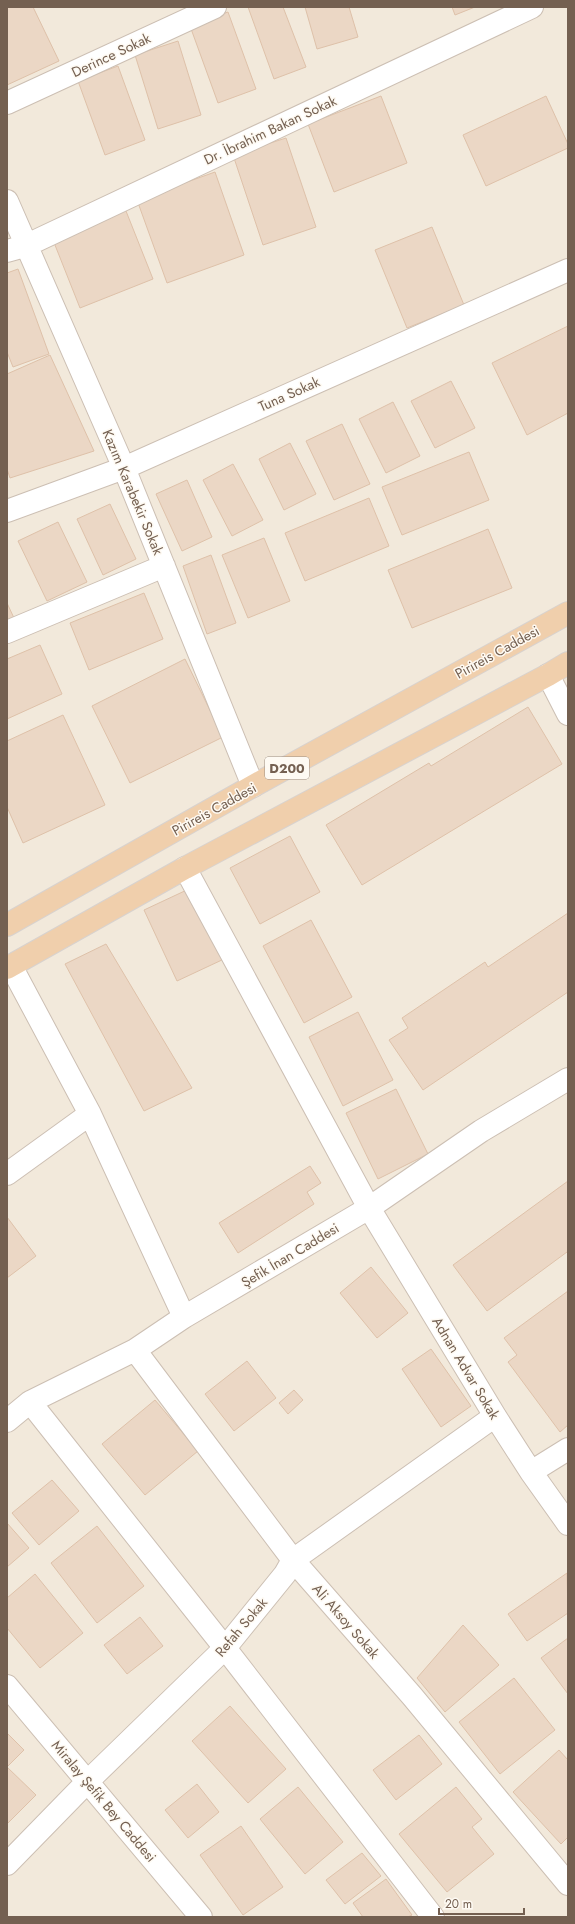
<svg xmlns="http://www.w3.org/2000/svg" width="575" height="1924" font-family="Jost,sans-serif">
	<rect width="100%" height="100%" fill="#fbf6ec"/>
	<path fill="#f2e9db" d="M7,7H568V1917H7Z"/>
	<path fill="#ebd7c5" stroke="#dec1a9" d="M7,7H33L59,61L7,85Z
		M248,7H283L306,67L274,79Z
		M305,7H349L358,37L317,49Z
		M452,7H475L455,15Z
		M228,12L256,89L218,103L190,26Z
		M178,41L201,115L158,129L135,55Z
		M118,66L145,140L105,155L78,81Z
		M381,96L407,163L334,192L308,124Z
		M546,96L568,144V148L486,186L463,135Z
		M286,138L316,227L263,245L233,155Z
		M215,172L244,255L167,283L137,200Z
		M124,206L153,279L80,308L51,235Z
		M432,227L464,305L407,328L375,250Z
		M18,269L49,354L13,367L7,352V273Z
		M568,326V413L527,435L492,363Z
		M50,355L94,451L10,478L7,469V374Z
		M451,381L475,428L435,448L411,401Z
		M393,402L420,456L386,473L359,419Z
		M342,424L370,484L334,500L306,441Z
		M290,443L316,494L284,510L259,459Z
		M469,452L489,500L402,535L382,487Z
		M233,464L263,520L232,536L203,480Z
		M187,480L212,537L182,551L156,494Z
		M369,498L389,546L305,581L285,533Z
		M110,504L136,559L103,575L77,519Z
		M58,522L87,582L47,601L18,541Z
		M488,529L512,588L412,628L388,570Z
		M264,538L290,601L248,618L222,555Z
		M211,555L236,623L207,634L183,566Z
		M144,593L163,639L89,670L70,623Z
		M7,603L14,618L7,622Z
		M40,645L62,694L7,719V659Z
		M185,659L223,737L130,783L92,706Z
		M528,707L562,764L362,885L326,825L429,763L431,766Z
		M63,715L105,805L23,843L7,807V741Z
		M290,836L320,892L260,924L230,868Z
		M191,888L224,959L177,981L144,910Z
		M568,913V992L423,1090L389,1040L408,1028L402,1018L485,962L488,967Z
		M311,920L352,997L304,1023L263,946Z
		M106,944L192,1088L144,1111L65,964Z
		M358,1012L393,1080L343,1106L309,1037Z
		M396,1089L428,1154L378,1179L346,1113Z
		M310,1166L321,1183L307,1192L314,1204L238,1253L219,1223Z
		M568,1181V1254L567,1252L487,1311L453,1265Z
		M7,1217L36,1256L7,1278Z
		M371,1267L408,1313L377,1338L340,1293Z
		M568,1291V1425L560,1432L508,1362L517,1355L504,1338Z
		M431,1349L471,1406L441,1427L402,1369Z
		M247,1361L276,1398L234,1431L205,1394Z
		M294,1390L303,1400L288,1414L279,1403Z
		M155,1400L198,1451L145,1495L102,1444Z
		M52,1480L79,1511L39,1545L12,1513Z
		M7,1523L29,1548L7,1567Z
		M97,1526L144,1586L97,1623L51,1563Z
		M567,1573L568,1613L527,1641L508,1614Z
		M35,1574L83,1633L40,1668L7,1628V1598Z
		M140,1617L163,1646L127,1674L104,1645Z
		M463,1625L499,1665L445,1712L417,1678Z
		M568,1638V1694L541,1658Z
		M514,1678L555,1730L500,1774L459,1722Z
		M230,1706L286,1769L248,1803L192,1741Z
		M7,1733L24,1750L7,1767L36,1795L7,1824Z
		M419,1735L442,1764L396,1800L373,1770Z
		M559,1750L568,1760V1837L561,1844L513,1792Z
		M197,1784L219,1812L188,1838L165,1810Z
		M298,1787L343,1842L305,1874L260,1819Z
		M456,1787L482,1819L472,1827L494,1854L447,1892L399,1834Z
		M241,1826L283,1887L243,1915L200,1855Z
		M362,1853L381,1876L345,1904L326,1880Z
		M386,1879L412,1915L408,1917H363L353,1903Z"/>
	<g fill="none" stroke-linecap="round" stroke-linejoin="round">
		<g stroke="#ccbfb3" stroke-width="24">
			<path id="minor" d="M7,103L215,7
				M7,201L124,468L253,786
				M7,251L25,246L532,7
				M7,511L124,468L568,270
				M7,632L164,566
				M548,675L568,714
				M185,868L369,1208L495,1416L531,1472L568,1524
				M11,966L90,1114L184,1317
				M7,1174L90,1114
				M135,1350L293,1560L412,1696L568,1884
				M30,1402L225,1648L433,1917
				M7,1421L30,1402L135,1350L184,1317L369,1208L481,1131L568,1079
				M531,1472L568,1449
				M7,1686L201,1917
				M7,1864L87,1782L225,1648L285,1574L293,1560L495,1416"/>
		</g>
		<g stroke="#d8d2ce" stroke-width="24">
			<path id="trunk" d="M7,925L253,786L568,613
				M7,968L185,868L548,675L568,663"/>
		</g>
		<use href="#minor" stroke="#fff" stroke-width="22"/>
		<use href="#trunk" stroke="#f0cfac" stroke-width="22"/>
	</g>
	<g text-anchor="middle" stroke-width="3" stroke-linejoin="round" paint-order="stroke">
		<rect fill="#fefaf3" stroke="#9d8e82" stroke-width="1" x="265" y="757" width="44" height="22" rx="3"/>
		<g font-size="13" font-weight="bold" fill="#746051">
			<text x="287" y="773">D200</text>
		</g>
		<g font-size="14" fill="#746051" stroke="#fefaf3">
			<text transform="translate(111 55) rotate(-25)" y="5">Derince Sokak</text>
			<text transform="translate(270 130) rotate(-25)" y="5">Dr. İbrahim Bakan Sokak</text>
			<text transform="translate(289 394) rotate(-24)" y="5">Tuna Sokak</text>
			<text transform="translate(133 492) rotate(67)" y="5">Kazım Karabekir Sokak</text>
			<text transform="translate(497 652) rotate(-29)" y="5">Pirireis Caddesi</text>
			<text transform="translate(214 809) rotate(-29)" y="5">Pirireis Caddesi</text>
			<text transform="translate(290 1255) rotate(-31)" y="5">Şefik İnan Caddesi</text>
			<text transform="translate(466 1368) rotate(59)" y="5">Adnan Advar Sokak</text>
			<text transform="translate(346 1621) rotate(49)" y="5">Ali Aksoy Sokak</text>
			<text transform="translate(241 1627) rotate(-50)" y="5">Refah Sokak</text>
			<text transform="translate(104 1801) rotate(50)" y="5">Miralay Şefik Bey Caddesi</text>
		</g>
	</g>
	<rect width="575" height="1924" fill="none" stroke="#746051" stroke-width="16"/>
	<path d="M439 1908v6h85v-6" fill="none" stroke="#746051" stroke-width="2"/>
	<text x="445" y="1908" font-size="12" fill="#746051" stroke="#fefaf3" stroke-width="3" paint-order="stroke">20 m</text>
</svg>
